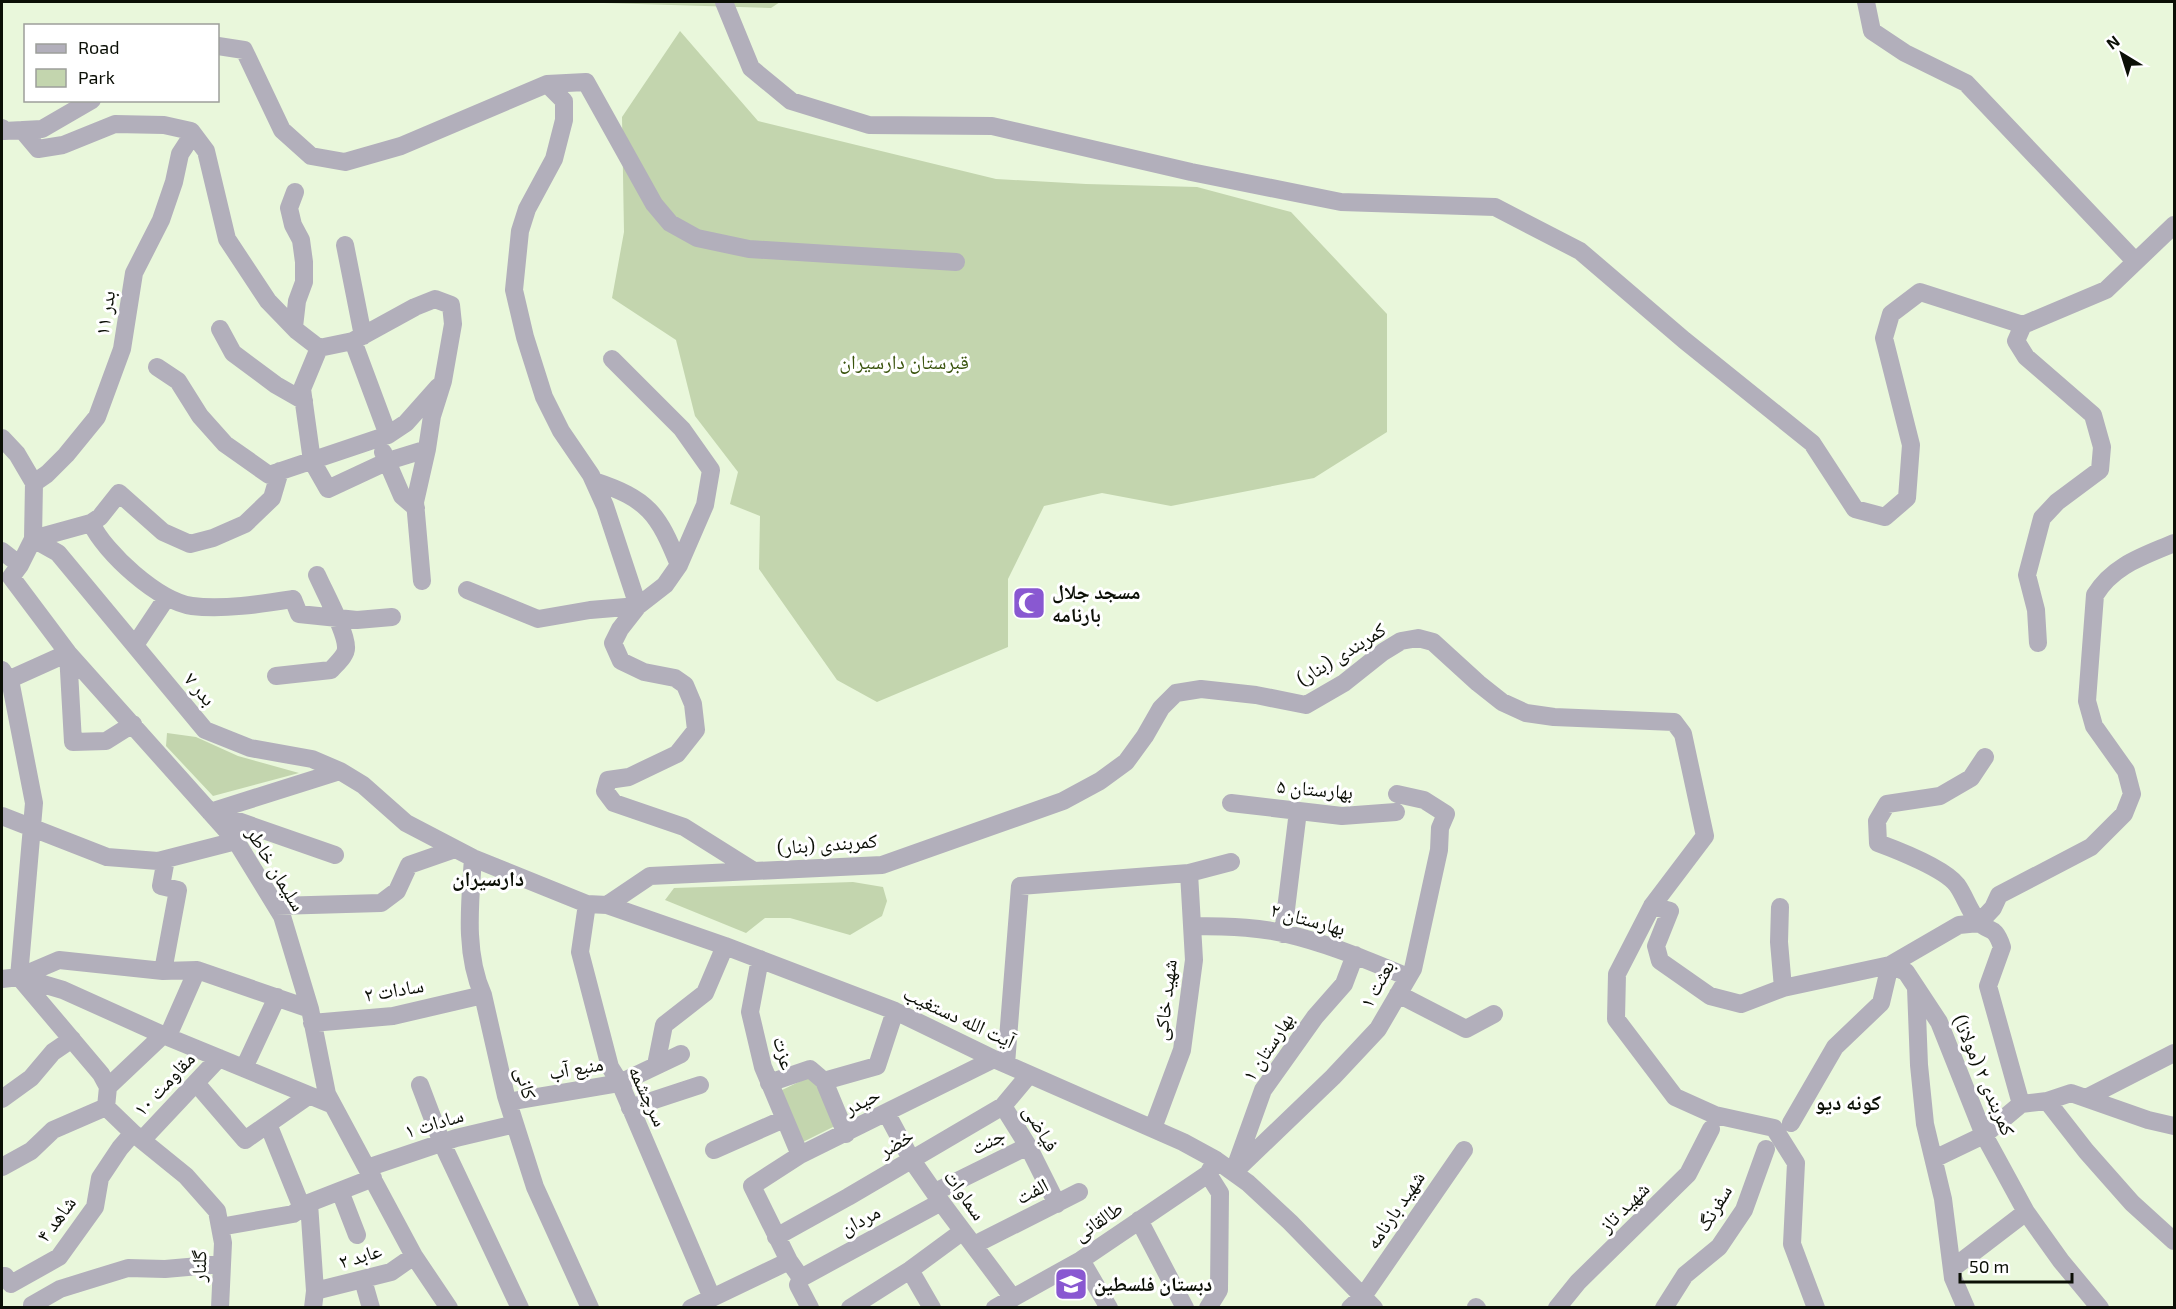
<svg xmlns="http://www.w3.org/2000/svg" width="2176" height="1309" font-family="'Exo 2','Noto Naskh Arabic',sans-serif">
	<rect width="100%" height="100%" fill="#e9f7db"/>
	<path fill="#c3d5ae" d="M570,2H780L771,8Z
		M680,31L758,121L996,179L1086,184L1197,187L1291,212L1387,314V432L1314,478L1171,506L1102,493L1044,506L1008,579V647L877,702L837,680L759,569L760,516L730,504L738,472L695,416L676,340L612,298L624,232L622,117Z
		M167,733L196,737L238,756L299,773L213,796L166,746Z
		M853,882L883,887L887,901L882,916L850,935L790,918H765L746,933L665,900L674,888Z
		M809,1077L820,1081L835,1126L801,1143L780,1091Z"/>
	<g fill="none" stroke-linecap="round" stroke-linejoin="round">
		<path stroke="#b2afbb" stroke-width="18" d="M724,2L751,68L791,101L869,125L992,126L1191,172L1341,202L1495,207L1580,251L1684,340L1812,443L1855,509L1885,517L1907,498L1911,445L1884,338L1891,314L1920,292L2023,325
			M1866,2L1872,31L1905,53L1966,83L2135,261
			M218,46L244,50L282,130L311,156L345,162L401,146L547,84L586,82L654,204L670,223L697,238L749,249L956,262
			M547,84L564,101V120L554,159L527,209L520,231L514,290L525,337L544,397L561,431L591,475L605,506L638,606L620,629L613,643L621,661L644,672L675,678L685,685L693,704L696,730L677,754L629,777L608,780L605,791L614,803L684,827L754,871
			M2,128L4,131L42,129L92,100
			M22,130L38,149L63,145L115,124L164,125L191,131L206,151L227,239L268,301L297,331L319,348L353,341L415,307L435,299L451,305L453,324L443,381L432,416L427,449L415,502L422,581
			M345,245L363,336
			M294,327L297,301L304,282V262L301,240L293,225L289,208L295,192
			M220,329L233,353L276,385L304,401
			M353,341L388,435
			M319,348L302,389L312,461L328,489L388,461L427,449
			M612,359L682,429L711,470L705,505L679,565
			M157,367L178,381L200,416L225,444L269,475L388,435L406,423L438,387
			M2,438L17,454L34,483L33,539L58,553L205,730L250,748L312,759L340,771L363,785L406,823L473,858L587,904L607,905L725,946L895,1011L994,1059L1183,1142L1216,1160L1248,1183L1290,1222L1374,1308
			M383,452L402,496L416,508
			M34,483L47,474L66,455L97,417L122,349L134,273L161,220L174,182L180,154L193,134
			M91,523L100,517L119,493L163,532L190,544L213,538L245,524L272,498L280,471
			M2,551L20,565
			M467,590L538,619L590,610L638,606L665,585L679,565C658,513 648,499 594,481
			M392,617L357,620L299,614L293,599C261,604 223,610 192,606C158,601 105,553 91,523L33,539L20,565L11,577L68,653L236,841L282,916L310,1009L327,1094L414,1256L449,1308
			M2038,643L2036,610L2027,575L2042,518L2057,502L2100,470L2102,447L2093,415L2026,357L2016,341L2023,325L2106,290L2174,225
			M135,645L167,597
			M2,670L11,685L34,803L19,977L101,1074L108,1087L106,1107L133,1133L186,1176L217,1211L223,1243L220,1308
			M276,676L331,670C336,664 347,655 346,647C346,631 324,591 317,575
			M8,680L68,653L73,742L106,741L133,724
			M1985,757L1971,778L1940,796L1887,804L1877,821L1878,843C1897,850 1945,869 1957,885C1965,896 1969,911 1978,921C1989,934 1994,923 2002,947L1988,986L2021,1104
			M1231,803L1342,816L1396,812
			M210,812L340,771
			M212,812L335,855
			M2,816L107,857L158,861L236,841
			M473,858C470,903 464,953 483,995L506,1096L535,1187L590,1308
			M587,904L580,952L610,1067L620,1083L712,1298
			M607,905L650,876L882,865L1063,801L1100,781L1126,762L1145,736L1161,708L1176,693L1201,689L1256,695L1306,705L1344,683L1383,652L1401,641L1418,638L1433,642L1478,683L1502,702L1526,713L1554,717L1674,722L1683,734L1705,836L1652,906L1617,974L1616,1019L1675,1097L1715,1115L1774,1128L1796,1163L1792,1244L1816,1308
			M276,906L381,903L397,891L409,865L455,849
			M1652,906L1670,911L1656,946L1660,961L1710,996L1741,1004L1783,988L1890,965L1906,972L1939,1022L1984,1135L2026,1212L2061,1261L2100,1308
			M1780,907L1779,942L1783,988
			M1192,926C1228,926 1264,927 1299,937C1336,947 1372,962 1408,977
			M1283,934L1298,811
			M760,959L750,1012L763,1067L800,1155
			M163,971L178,890L161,886L166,859
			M19,977L59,960L163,971L197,970L310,1009
			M2,979L19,977L63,990L163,1035L333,1105
			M1916,988L1919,1065L1925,1124L1943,1199L1953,1278L1966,1308
			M1398,994L1466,1029L1494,1014
			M312,1023L393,1016L483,995
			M168,1036L197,970
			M1006,1064L1020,886L1189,873L1231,862
			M656,1065L664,1025L705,993L725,946
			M244,1068L277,997
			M824,1081L877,1066L895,1011
			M196,1083L245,1140L308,1096
			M769,1083L810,1069L824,1081L846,1134
			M420,1085L442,1143L520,1308
			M108,1087L163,1035
			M2086,1098L2174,1053
			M2,1099L31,1078L53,1052L72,1039
			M2047,1101L2086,1151L2132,1203L2174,1241
			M508,1102L620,1083L681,1054
			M1003,1106L1028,1146L1057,1204
			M630,1108L700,1085
			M887,1114L911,1159L941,1202L1013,1298
			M1791,1123L1835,1047L1881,1003L1890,965L1959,925L1979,923L1993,908L1999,895L2091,847L2124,814L2132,794L2126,771L2094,726L2087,701L2095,595C2113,565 2144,556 2174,543
			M268,1124L302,1208
			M1153,1128L1182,1050L1194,960L1189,873
			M142,1140L219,1058
			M714,1150L784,1119
			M1934,1159L1984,1135L2021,1104L2047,1101L2071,1093L2148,1120L2174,1126
			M2,1167L31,1151L53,1130L106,1107
			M367,1168L456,1138L515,1124
			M1235,1168L1263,1090L1315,1017L1344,984L1355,955
			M1234,1172L1333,1077L1378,1029L1413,969L1439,850L1440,828L1446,814L1424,800L1397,794
			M1208,1174L1220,1193L1219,1290L1208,1308
			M340,1191L357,1235
			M935,1192L1028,1146
			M309,1203L315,1291L313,1308
			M1139,1220L1185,1308
			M220,1227L293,1214L309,1203L373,1178
			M776,1237L848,1197L1003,1106L1029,1075
			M974,1245L1079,1192
			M1081,1260L1109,1308
			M1953,1268L2026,1212
			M910,1270L932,1308
			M2,1276H5L11,1284L59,1257L95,1207L100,1178L120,1148L133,1133
			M801,1278L941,1202
			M363,1280L371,1308
			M315,1291L391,1272L414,1256
			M1476,1307L1477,1308
			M36,1308L32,1305L60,1289L128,1268L165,1269L222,1264
			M691,1308L789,1261
			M810,1308L798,1285L801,1278L789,1261L752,1186L800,1155L994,1059
			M850,1308L910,1270L963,1231
			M995,1308L1081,1260L1208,1174L1216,1160
			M1350,1308L1364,1295L1464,1150
			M1557,1308L1578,1282L1688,1174L1711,1129
			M1664,1308L1685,1275L1719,1247L1744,1210L1766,1149"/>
	</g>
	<defs>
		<g id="mosque-square" transform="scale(1.725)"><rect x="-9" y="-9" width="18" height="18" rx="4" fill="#8958d1" stroke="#fff"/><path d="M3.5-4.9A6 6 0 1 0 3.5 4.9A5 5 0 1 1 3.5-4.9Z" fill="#fff"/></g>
		<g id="school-square" transform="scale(1.725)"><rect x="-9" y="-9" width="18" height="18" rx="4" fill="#8958d1" stroke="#fff"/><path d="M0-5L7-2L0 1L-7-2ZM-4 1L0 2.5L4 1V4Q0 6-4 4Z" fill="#fff"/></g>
	</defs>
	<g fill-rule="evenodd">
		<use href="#mosque-square" x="1029" y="603"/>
		<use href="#school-square" x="1071" y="1284"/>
	</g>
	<g text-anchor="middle" stroke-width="6" stroke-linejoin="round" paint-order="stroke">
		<g font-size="20" fill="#0b0f06" stroke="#fff">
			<text transform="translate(105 313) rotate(-81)" y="7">بدر ۱۱</text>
			<text transform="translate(1341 654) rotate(-32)" y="7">کمربندی (بنار)</text>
			<text transform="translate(200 689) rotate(50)" y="7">بدر ۷</text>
			<text transform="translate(1315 789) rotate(5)" y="7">بهارستان ۵</text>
			<text transform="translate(827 844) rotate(-4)" y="7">کمربندی (بنار)</text>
			<text transform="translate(276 869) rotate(59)" y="7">سلیمان خاطر</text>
			<text transform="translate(1308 919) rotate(15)" y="7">بهارستان ۲</text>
			<text transform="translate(1377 984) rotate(-62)" y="7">بعثت ۱</text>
			<text transform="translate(394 990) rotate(-10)" y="7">سادات ۲</text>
			<text transform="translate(1165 1000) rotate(-83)" y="7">شهید خاکی</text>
			<text transform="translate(959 1017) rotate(25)" y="7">آیت الله دستغیب</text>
			<text transform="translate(1268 1047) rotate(-57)" y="7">بهارستان ۱</text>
			<text transform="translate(784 1053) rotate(74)" y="7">عزت</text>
			<text transform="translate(576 1068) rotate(-10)" y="7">منبع آب</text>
			<text transform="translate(1984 1075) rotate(67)" y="7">کمربندی ۲ (مولانا)</text>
			<text transform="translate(526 1083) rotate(75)" y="7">کانی</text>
			<text transform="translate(164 1084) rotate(-47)" y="7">مقاومت ۱۰</text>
			<text transform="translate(648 1096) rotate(65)" y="7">سرچشمه</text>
			<text transform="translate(862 1101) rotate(-26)" y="7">حیدر</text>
			<text transform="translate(434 1123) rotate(-17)" y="7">سادات ۱</text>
			<text transform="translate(1041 1128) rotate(60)" y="7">فیاضی</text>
			<text transform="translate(988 1141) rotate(-26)" y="7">جنت</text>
			<text transform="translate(896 1143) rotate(-31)" y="7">خضر</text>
			<text transform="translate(1032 1191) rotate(-27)" y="7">الفت</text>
			<text transform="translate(965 1195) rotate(54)" y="7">سماوات</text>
			<text transform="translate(1624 1207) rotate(-45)" y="7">شهید تاز</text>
			<text transform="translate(1714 1208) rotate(-59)" y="7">سفرنگ</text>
			<text transform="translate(1395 1210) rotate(-56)" y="7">شهید بارنامه</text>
			<text transform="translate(56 1219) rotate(-53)" y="7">شاهد ۴</text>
			<text transform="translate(860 1220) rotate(-28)" y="7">مردان</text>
			<text transform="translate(1098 1221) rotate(-34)" y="7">طالقانی</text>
			<text transform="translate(360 1256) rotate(-17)" y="7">عابد ۲</text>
			<text transform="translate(199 1266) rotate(-88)" y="7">گلنار</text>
		</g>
		<g font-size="20" fill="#39530c" stroke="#fff">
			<text x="904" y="369">قبرستان دارسیران</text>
		</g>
		<g font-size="20" font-weight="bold" fill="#0b0f06" stroke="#fff" text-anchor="start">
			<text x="1052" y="599">مسجد جلال<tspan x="1052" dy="23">بارنامه</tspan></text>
			<text x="1094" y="1291">دبستان فلسطین</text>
		</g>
		<g font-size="21" font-weight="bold" fill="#0b0f06" stroke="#fff">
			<text x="488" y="886">دارسیران</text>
			<text x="1848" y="1110">کونه دیو</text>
		</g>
	</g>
	<rect width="2176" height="1309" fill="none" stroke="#0b0f06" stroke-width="6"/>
	<rect x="24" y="24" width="195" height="78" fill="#ffffff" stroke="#9d9f9b" stroke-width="1.5"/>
	<rect x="36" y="44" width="30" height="9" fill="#b2afbb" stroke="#9d9f9b" stroke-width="1.5"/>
	<text x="78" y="54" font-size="18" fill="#0b0f06">Road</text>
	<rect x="36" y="69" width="30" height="18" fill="#c3d5ae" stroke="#9d9f9b" stroke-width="1.5"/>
	<text x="78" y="84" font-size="18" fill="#0b0f06">Park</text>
	<g transform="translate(2122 54) rotate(322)" stroke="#ffffff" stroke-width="4.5" paint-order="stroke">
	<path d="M0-4.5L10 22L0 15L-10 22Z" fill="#0b0f06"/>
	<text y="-9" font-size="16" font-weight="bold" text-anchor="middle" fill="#0b0f06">N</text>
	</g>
	<path d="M1960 1273v9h112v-9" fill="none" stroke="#0b0f06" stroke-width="3"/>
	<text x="1969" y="1273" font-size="18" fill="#0b0f06" stroke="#ffffff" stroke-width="4.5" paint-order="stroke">50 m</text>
</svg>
